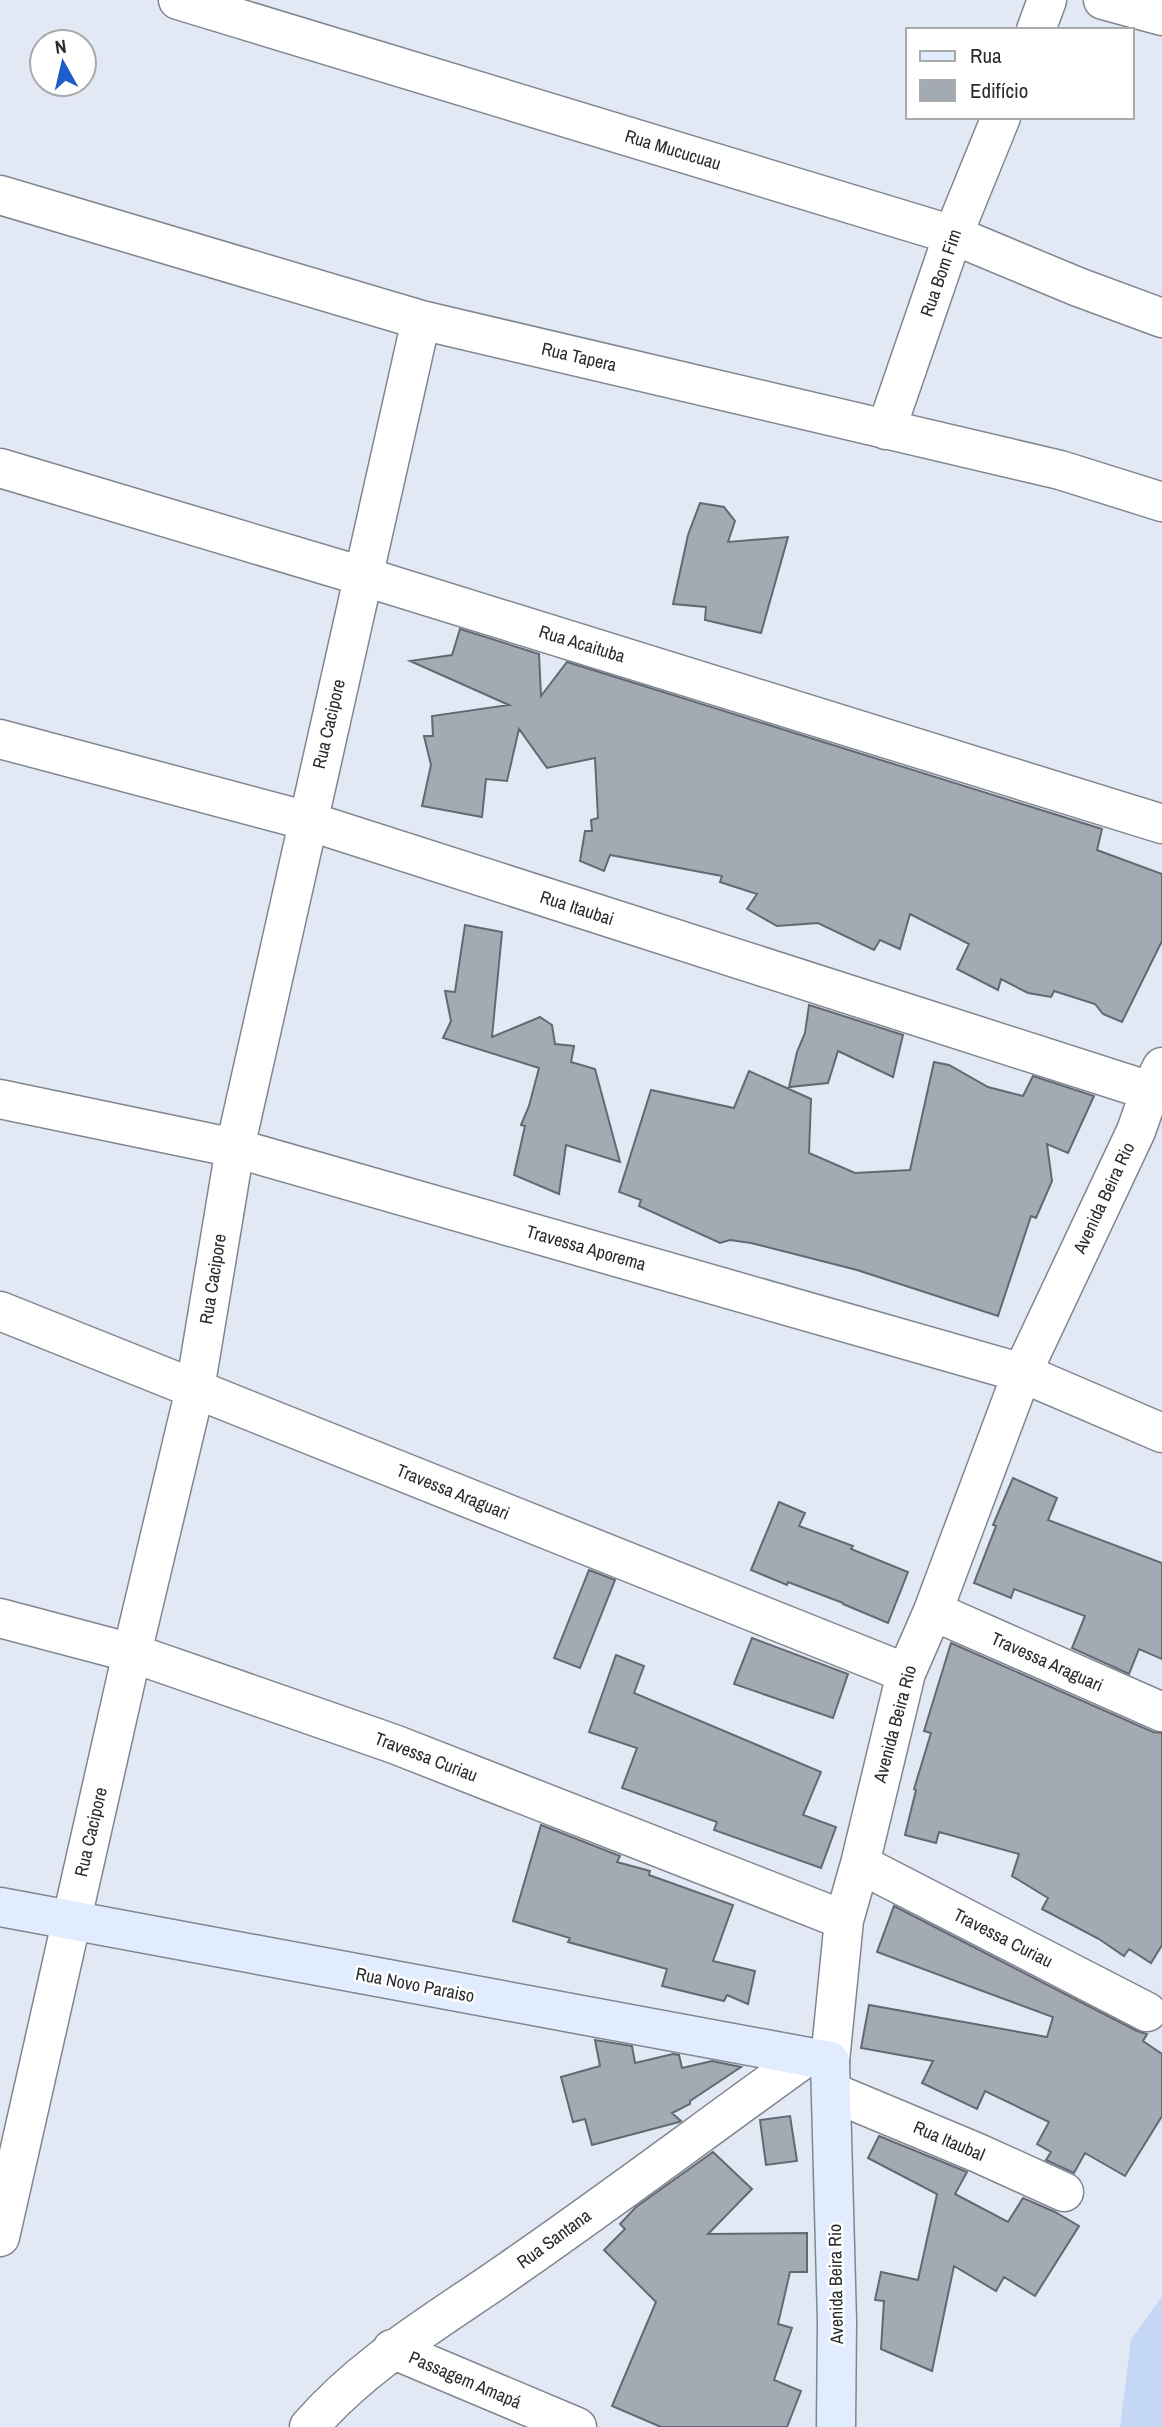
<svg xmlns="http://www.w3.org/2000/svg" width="1162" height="2427" font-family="'Archivo Narrow',sans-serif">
	<rect width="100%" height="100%" fill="#e2e9f4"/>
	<path fill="#c4d7f5" d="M1162,2296V2427H1120L1131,2340Z"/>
	<path fill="#a3aab4" stroke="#636972" stroke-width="2" d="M700,503L724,507L735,521L728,542L788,537L761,633L705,620L706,607L673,604L688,535Z
		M460,629L539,654L541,696L567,662L1102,829L1097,850L1162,874V941L1122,1022L1103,1014L1095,1004L1054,991L1051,997L1028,993L1001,979L998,990L957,969L969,944L910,914L900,949L880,940L874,950L818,923L777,926L747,909L757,894L720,882L722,876L610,855L604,871L580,861L585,831H592L591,820L598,818L595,758L547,768L519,729L507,781L486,779L482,817L422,806L431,765L424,736H433L432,716L509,705L410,661L452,655Z
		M465,925L502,932L492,1037L540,1017L552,1025L555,1044L574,1046L571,1062L595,1069L620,1162L566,1145L559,1194L514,1175L525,1126L521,1125L529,1106L539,1068L443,1038L451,1021L445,991L455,992Z
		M809,1005L903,1035L893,1077L838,1051L828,1083L789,1087L797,1052L805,1033Z
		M934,1062L949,1065L988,1087L1023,1096L1033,1076L1094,1096L1068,1153L1047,1144L1052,1181L1036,1218L1031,1216L998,1316L857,1270L751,1243L730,1240L720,1243L639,1206L641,1200L619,1192L651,1090L734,1108L749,1071L811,1099L809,1153L855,1173L910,1170Z
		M1013,1478L1057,1498L1048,1520L1162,1563V1659L1139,1649L1129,1674L1072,1648L1085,1616L1014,1589L1011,1598L974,1583L996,1526L993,1525Z
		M779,1502L805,1513L799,1526L853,1546L851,1549L908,1572L888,1623L843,1604V1603L788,1582L787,1585L751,1570Z
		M589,1570L615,1580L580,1668L554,1658Z
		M752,1638L848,1674L833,1718L734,1684Z
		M951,1643L1153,1732L1162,1733V1945L1151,1963L1129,1949L1124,1956L1099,1939L1042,1909L1048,1898L1012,1876L1019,1854L939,1832L936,1843L905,1835L916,1790L914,1789L931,1733L924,1731Z
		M616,1655L644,1666L634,1693L821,1772L803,1815L836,1827L821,1868L714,1830L717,1822L622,1788L637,1748L589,1732Z
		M541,1825L620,1856L617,1862L650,1871L649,1875L733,1905L713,1961L755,1971L748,2004L727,1995L724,2001L662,1986L667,1969L568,1942L570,1938L513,1921Z
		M894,1906L1137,2031L1147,2034L1143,2041L1162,2054V2116L1125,2176L1085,2153L1074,2173L1046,2160L1051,2152L1037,2144L1049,2122L985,2091L977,2109L922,2083L933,2061L861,2048L869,2005L1047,2037L1053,2017L877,1952Z
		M595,2040L632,2046L635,2063L673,2054L679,2055L682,2068L712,2061L741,2067L690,2101V2104L672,2113L681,2121L679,2122L592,2145L585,2119L573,2122L561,2077L600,2066Z
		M790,2116L797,2161L766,2165L760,2120Z
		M879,2136L967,2172L955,2194L1008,2222L1023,2198L1055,2212L1079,2226L1035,2296L1004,2277L996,2291L954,2266L932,2371L881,2349L884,2301L875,2300L881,2272L918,2280L937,2194L868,2158Z
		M713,2152L752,2189L708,2234L807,2233V2272H790L778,2324L792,2328L774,2380L801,2391L787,2427H661L612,2406L656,2302L604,2250L625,2229L620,2224L636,2207Z"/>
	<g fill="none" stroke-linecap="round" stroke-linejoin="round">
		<g stroke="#808690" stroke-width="41">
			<path id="street" d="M178,0L953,235L1078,287L1162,318
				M1103,0L1162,16
				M1036,30L1047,0
				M0,195L421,320L1060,470L1162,502
				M886,430L953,235L1001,117
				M0,468L362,576L1162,824
				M0,739L308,821L1150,1091
				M0,1099L235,1148L1022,1373L1162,1433
				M0,1311L906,1673
				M933,1611L1162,1712
				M0,1618L132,1653L394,1744L844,1920
				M860,1864L1147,2012
				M830,2061L844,1920L860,1864L906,1673L933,1611L1022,1373L1136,1131L1150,1091L1162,1067
				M832,2092L978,2153L1064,2192
				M0,2237L132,1653L195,1389L235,1148L421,320
				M392,2349L577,2427
				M309,2427C365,2362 439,2320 509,2271C609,2202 707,2128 806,2057"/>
		</g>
		<g stroke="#808690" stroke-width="41">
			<path id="secondary" d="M0,1907L830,2061L837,2321L836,2427"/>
		</g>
		<use href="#street" stroke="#fff" stroke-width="38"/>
		<use href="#secondary" stroke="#e1ecfe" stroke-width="38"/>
	</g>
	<g text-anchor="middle" stroke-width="5" stroke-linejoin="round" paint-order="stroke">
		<g font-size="18" fill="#292b2f" stroke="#fff">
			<text transform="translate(673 150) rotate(17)" y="6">Rua Mucucuau</text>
			<text transform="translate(941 273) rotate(-71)" y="6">Rua Bom Fim</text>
			<text transform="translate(579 357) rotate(13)" y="6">Rua Tapera</text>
			<text transform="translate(582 644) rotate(17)" y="6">Rua Acaituba</text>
			<text transform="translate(329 724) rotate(-77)" y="6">Rua Cacipore</text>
			<text transform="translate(577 908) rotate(18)" y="6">Rua Itaubai</text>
			<text transform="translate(1104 1198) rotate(-65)" y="6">Avenida Beira Rio</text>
			<text transform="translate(586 1248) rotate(16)" y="6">Travessa Aporema</text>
			<text transform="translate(213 1279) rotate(-81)" y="6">Rua Cacipore</text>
			<text transform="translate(453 1492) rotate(22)" y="6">Travessa Araguari</text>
			<text transform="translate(1047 1662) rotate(24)" y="6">Travessa Araguari</text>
			<text transform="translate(895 1724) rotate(-75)" y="6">Avenida Beira Rio</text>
			<text transform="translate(426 1757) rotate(21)" y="6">Travessa Curiau</text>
			<text transform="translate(91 1832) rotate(-77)" y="6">Rua Cacipore</text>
			<text transform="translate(1003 1938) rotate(27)" y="6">Travessa Curiau</text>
			<text transform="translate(415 1985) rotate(11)" y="6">Rua Novo Paraiso</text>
			<text transform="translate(949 2141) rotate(23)" y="6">Rua Itaubal</text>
			<text transform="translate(554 2239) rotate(-36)" y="6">Rua Santana</text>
			<text transform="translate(836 2284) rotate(-91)" y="6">Avenida Beira Rio</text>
			<text transform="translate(465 2380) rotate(23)" y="6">Passagem Amapá</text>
		</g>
	</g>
	<rect x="906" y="28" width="228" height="91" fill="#ffffff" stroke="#a9aaac" stroke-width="2"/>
	<rect x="920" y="51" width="35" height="10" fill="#e1ecfe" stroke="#a9aaac" stroke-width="2"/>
	<text x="970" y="63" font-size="21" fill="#292b2f">Rua</text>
	<rect x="920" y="80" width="35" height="21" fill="#a3aab4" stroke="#a9aaac" stroke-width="2"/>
	<text x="970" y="98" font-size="21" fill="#292b2f">Edifício</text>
	<g transform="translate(63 63) rotate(352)"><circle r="33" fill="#ffffff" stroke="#a9aaac" stroke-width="2"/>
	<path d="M0-5L12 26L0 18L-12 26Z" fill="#1d5eca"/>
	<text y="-10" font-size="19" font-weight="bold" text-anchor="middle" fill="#292b2f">N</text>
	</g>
</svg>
